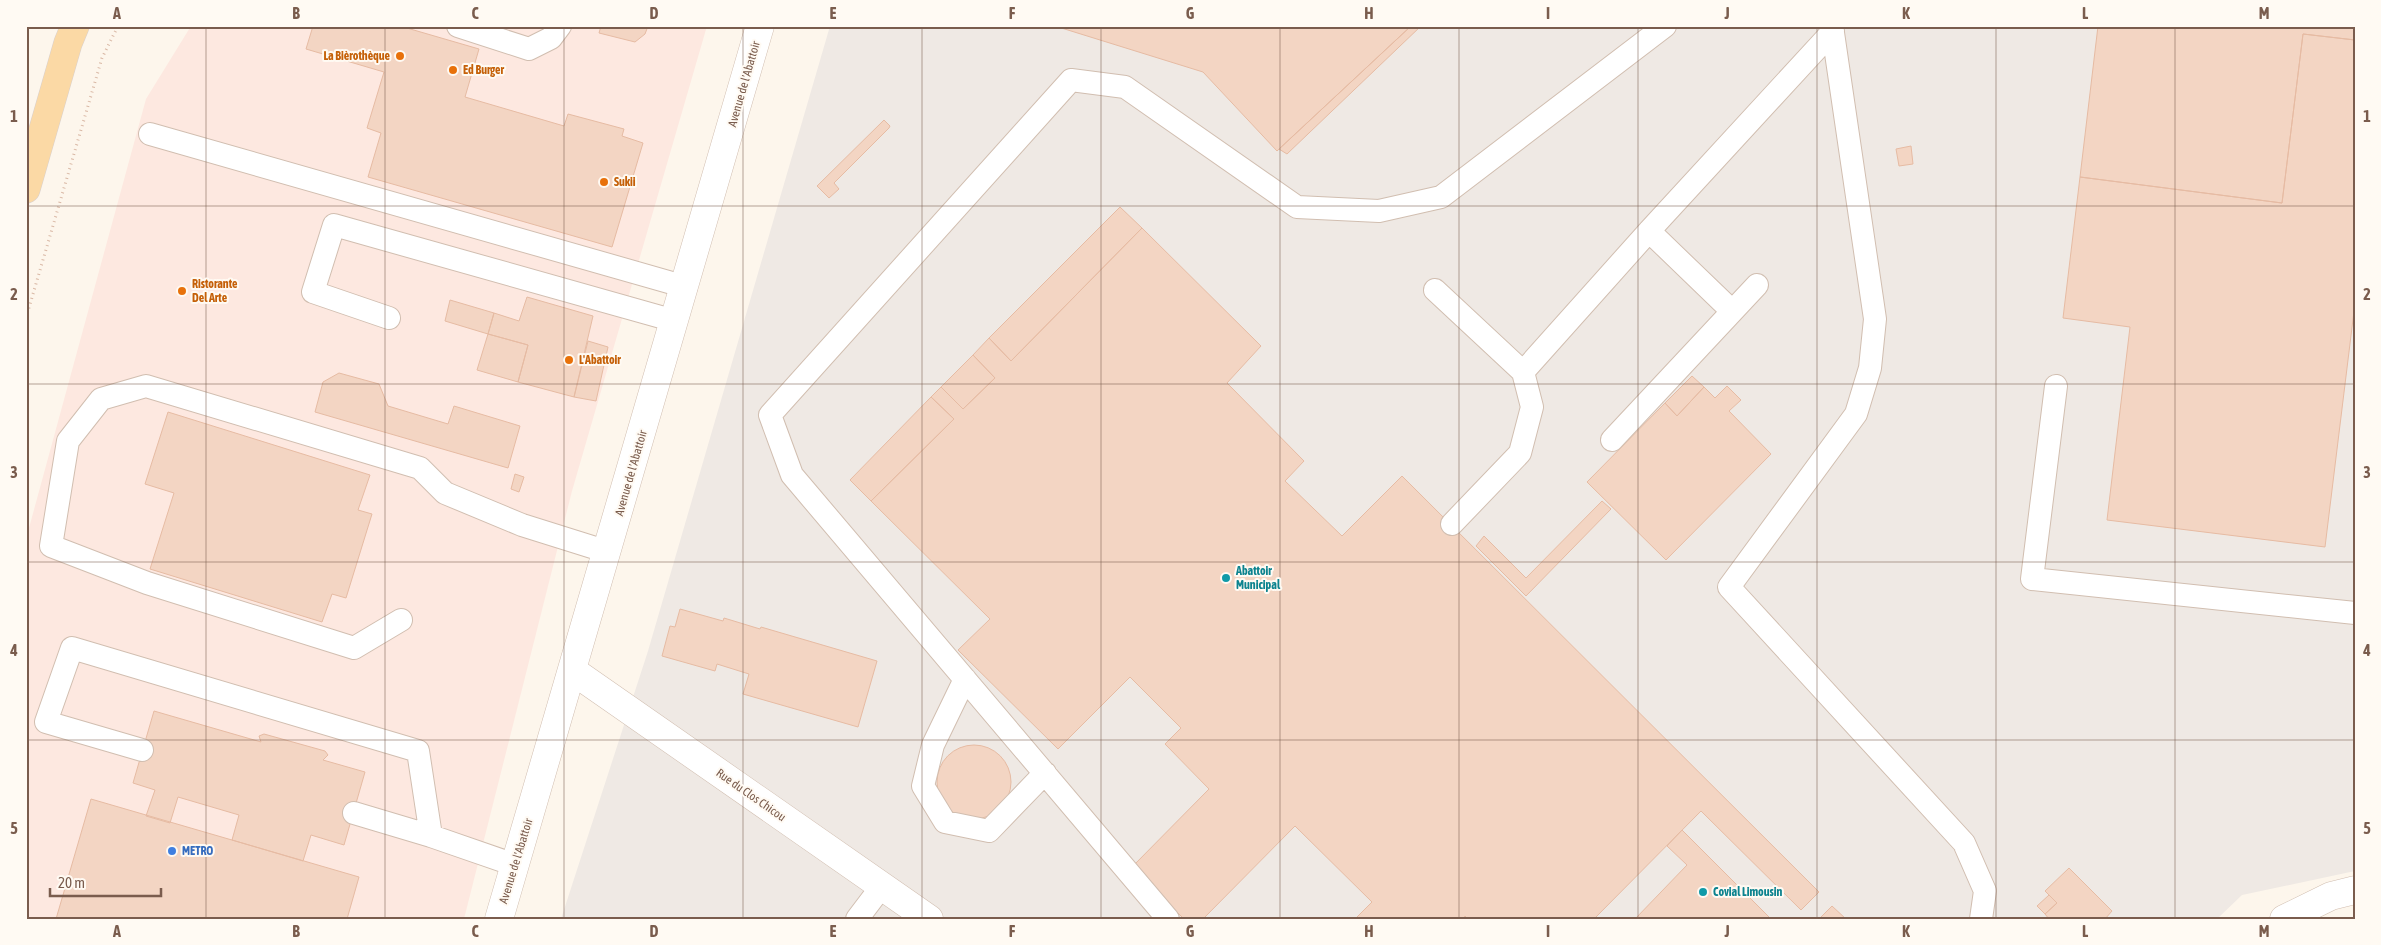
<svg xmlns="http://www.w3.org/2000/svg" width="2381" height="945" font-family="'Asap Condensed',sans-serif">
	<rect width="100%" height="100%" fill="#fdf6ec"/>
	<path fill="#fde8e0" d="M191,26H707L572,491L464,919H26V539L146,99Z"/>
	<path fill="#efe9e4" d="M830,26H2355V871L2242,895L2217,919H561L648,651Z"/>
	<path fill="#f3d5c3" stroke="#e6bba3" d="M313,26H400L479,49L465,97L564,126L568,114L624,129L622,136L643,143L612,247L368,177L381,133L367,128L384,72L306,49Z
		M601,26H648L645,34L635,42L599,33Z
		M1055,26H1411L1277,151L1203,72Z
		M1411,26H1421L1287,154L1279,149Z
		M2098,26H2355V40L2303,34L2282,203L2080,177Z
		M2303,34L2355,40V303L2325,547L2107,520L2130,327L2063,318L2080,177L2282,203Z
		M884,120L890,126L889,128L834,183L839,189L829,198L817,186Z
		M1911,146L1913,164L1899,166L1896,149Z
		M1120,207L1142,228L1011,361L989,338Z
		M1142,228L1261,346L1227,383L1304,461L1285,481L1342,536L1402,476L1819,892L1801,910L1701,811L1594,919H1468L1465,916L1463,919H1355L1372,902L1295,826L1203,919H1184L1132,867L1209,789L1165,744L1181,728L1130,677L1058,749L958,650L990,619L871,501L954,419L931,397L941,387L963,409L995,378L973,355L989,338L1011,361Z
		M527,297L593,316L574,397L518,382L528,345L488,334L494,313L519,321Z
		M450,300L494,313L488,334L445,321Z
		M488,334L528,345L518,382L477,370Z
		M588,341L608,347L596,401L574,397Z
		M973,355L995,378L963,409L941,387Z
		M339,373L379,384L388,406L448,424L454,406L520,426L508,468L315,412L323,382Z
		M1692,376L1704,387L1677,416L1665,403Z
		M1727,386L1741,400L1729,411L1771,454L1666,560L1587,482L1665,403L1677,416L1704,387L1715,398Z
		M931,397L954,419L871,501L850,480Z
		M168,412L370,475L358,510L372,514L346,598L332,594L322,622L150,569L174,493L145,484Z
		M515,474L524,477L519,492L511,489Z
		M1602,501L1611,509L1526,596L1476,546L1484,536L1526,578Z
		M680,609L723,621L724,618L760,629L761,627L877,661L858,727L743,694L749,674L717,664L715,671L662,656L670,626L675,627Z
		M154,711L261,742L259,736L264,734L325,751L328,755L323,760L365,772L344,845L311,835L303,861L232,840L239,815L178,797L170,823L146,816L155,790L133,783Z
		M937 782a37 37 0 1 1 74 0a37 37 0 1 1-74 0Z
		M91,799L359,877L347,919H56Z
		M1682,830L1771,919H1635L1687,865L1667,846Z
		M2069,868L2112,911L2105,919H2049L2045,914L2057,903L2045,891Z
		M2049,895L2057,903L2045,914L2037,906Z
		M1832,906L1846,919H1819Z"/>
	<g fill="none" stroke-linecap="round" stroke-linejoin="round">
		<g stroke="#d1beb0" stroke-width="24">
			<path id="lane" d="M458,26L529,49L551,38L560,26
				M1832,26L1875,319L1870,368L1856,414L1729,587L1964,843L1985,891L1981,919
				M150,134L686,287
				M1649,231L1732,311
				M1435,290L1523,372
				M389,318L313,292L334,225L675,321
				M2056,386L2032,579L2355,613
				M1612,440L1757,285
				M1452,524L1520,453L1532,407L1523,372L1649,231L1833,31
				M401,620L354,648L147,583L51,546L68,441L101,399L146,386L420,468L445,493L522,525L608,552
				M965,679L933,745L923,786L945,822L989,831L1045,773
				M142,750L46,722L72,648L418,751L431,836L354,813
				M431,836L515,865
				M857,919L882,886
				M1168,919L792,475L770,415L1071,80L1125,87L1297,207L1379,211L1441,197L1665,26"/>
		</g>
		<g stroke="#d1beb0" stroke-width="29">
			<path id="street" d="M573,671L929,919
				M499,919L760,26
				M2284,919L2331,896L2355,890"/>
		</g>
		<g stroke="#dad1cd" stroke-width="29">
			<path id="primary" d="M26,189L68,43L75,26"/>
		</g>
		<path stroke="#d9b8a5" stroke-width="3" stroke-dasharray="1 4" stroke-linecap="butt" d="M26,318L102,58L118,26"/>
		<use href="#lane" stroke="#fff" stroke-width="22"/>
		<use href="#street" stroke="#fff" stroke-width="28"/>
		<use href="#primary" stroke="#fbd9a5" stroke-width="28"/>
	</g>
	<path fill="none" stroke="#7a5c4d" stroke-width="1" stroke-opacity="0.55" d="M206,26V919M385,26V919M564,26V919M743,26V919M922,26V919M1101,26V919M1280,26V919M1459,26V919M1638,26V919M1817,26V919M1996,26V919M2175,26V919M26,206H2355M26,384H2355M26,562H2355M26,740H2355"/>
	<g fill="#e8710a" stroke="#fffaf3" stroke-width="2">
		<circle cx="400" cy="56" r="5"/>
		<circle cx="453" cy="70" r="5"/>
		<circle cx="604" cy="182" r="5"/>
		<circle cx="182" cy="291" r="5"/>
		<circle cx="569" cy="360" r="5"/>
	</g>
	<g fill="#0f9aa8" stroke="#fffaf3" stroke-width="2">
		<circle cx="1226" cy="578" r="5"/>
		<circle cx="1703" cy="892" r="5"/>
	</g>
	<circle fill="#3f7fe0" stroke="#fffaf3" stroke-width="2" cx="172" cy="851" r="5"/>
	<g text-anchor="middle" stroke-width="4" stroke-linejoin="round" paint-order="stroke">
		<g font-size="12" font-weight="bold" fill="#c56008" stroke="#fffaf3" text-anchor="start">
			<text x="390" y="60" text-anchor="end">La Bièrothèque</text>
			<text x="463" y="74">Ed Burger</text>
			<text x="614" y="186">Sukii</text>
			<text x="192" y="288">Ristorante<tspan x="192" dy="14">Del Arte</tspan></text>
			<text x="579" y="364">L'Abattoir</text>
		</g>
		<g font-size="12" fill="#7a5c4d" stroke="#fffaf3">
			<text transform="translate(744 84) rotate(-74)" y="4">Avenue de l'Abattoir</text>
			<text transform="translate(631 473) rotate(-74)" y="4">Avenue de l'Abattoir</text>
			<text transform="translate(751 795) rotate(35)" y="4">Rue du Clos Chicou</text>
			<text transform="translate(516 861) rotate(-73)" y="4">Avenue de l'Abattoir</text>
		</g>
		<g font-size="12" font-weight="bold" fill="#0d838f" stroke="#fffaf3" text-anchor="start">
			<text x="1236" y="575">Abattoir<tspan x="1236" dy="14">Municipal</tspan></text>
			<text x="1713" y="896">Covial Limousin</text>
		</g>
		<g font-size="12" font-weight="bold" fill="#366cbe" stroke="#fffaf3" text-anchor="start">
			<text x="182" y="855">METRO</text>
		</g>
	</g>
	<rect width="2381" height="945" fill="none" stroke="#fffaf3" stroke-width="55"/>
	<path d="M50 888v8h111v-8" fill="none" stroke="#7a5c4d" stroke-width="2.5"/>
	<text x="58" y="888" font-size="15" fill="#7a5c4d" stroke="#fffaf3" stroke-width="4" paint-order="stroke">20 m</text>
	<rect x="28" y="28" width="2326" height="890" fill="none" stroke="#7a5c4d" stroke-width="2"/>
	<g font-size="16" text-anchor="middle" font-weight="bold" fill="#7a5c4d">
		<text x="117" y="19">A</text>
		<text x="296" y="19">B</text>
		<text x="475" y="19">C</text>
		<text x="654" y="19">D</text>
		<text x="833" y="19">E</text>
		<text x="1012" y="19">F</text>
		<text x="1190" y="19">G</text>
		<text x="1369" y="19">H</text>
		<text x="1548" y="19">I</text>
		<text x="1727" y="19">J</text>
		<text x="1906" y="19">K</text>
		<text x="2085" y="19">L</text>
		<text x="2264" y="19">M</text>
		<text x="14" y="122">1</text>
		<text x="2367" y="122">1</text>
		<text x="14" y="300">2</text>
		<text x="2367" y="300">2</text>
		<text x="14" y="478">3</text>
		<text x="2367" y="478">3</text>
		<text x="14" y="656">4</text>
		<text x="2367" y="656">4</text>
		<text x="14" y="834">5</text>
		<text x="2367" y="834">5</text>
		<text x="117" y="937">A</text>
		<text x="296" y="937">B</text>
		<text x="475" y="937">C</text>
		<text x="654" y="937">D</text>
		<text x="833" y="937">E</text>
		<text x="1012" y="937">F</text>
		<text x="1190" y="937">G</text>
		<text x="1369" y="937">H</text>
		<text x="1548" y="937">I</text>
		<text x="1727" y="937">J</text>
		<text x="1906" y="937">K</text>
		<text x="2085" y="937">L</text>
		<text x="2264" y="937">M</text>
	</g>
</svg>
